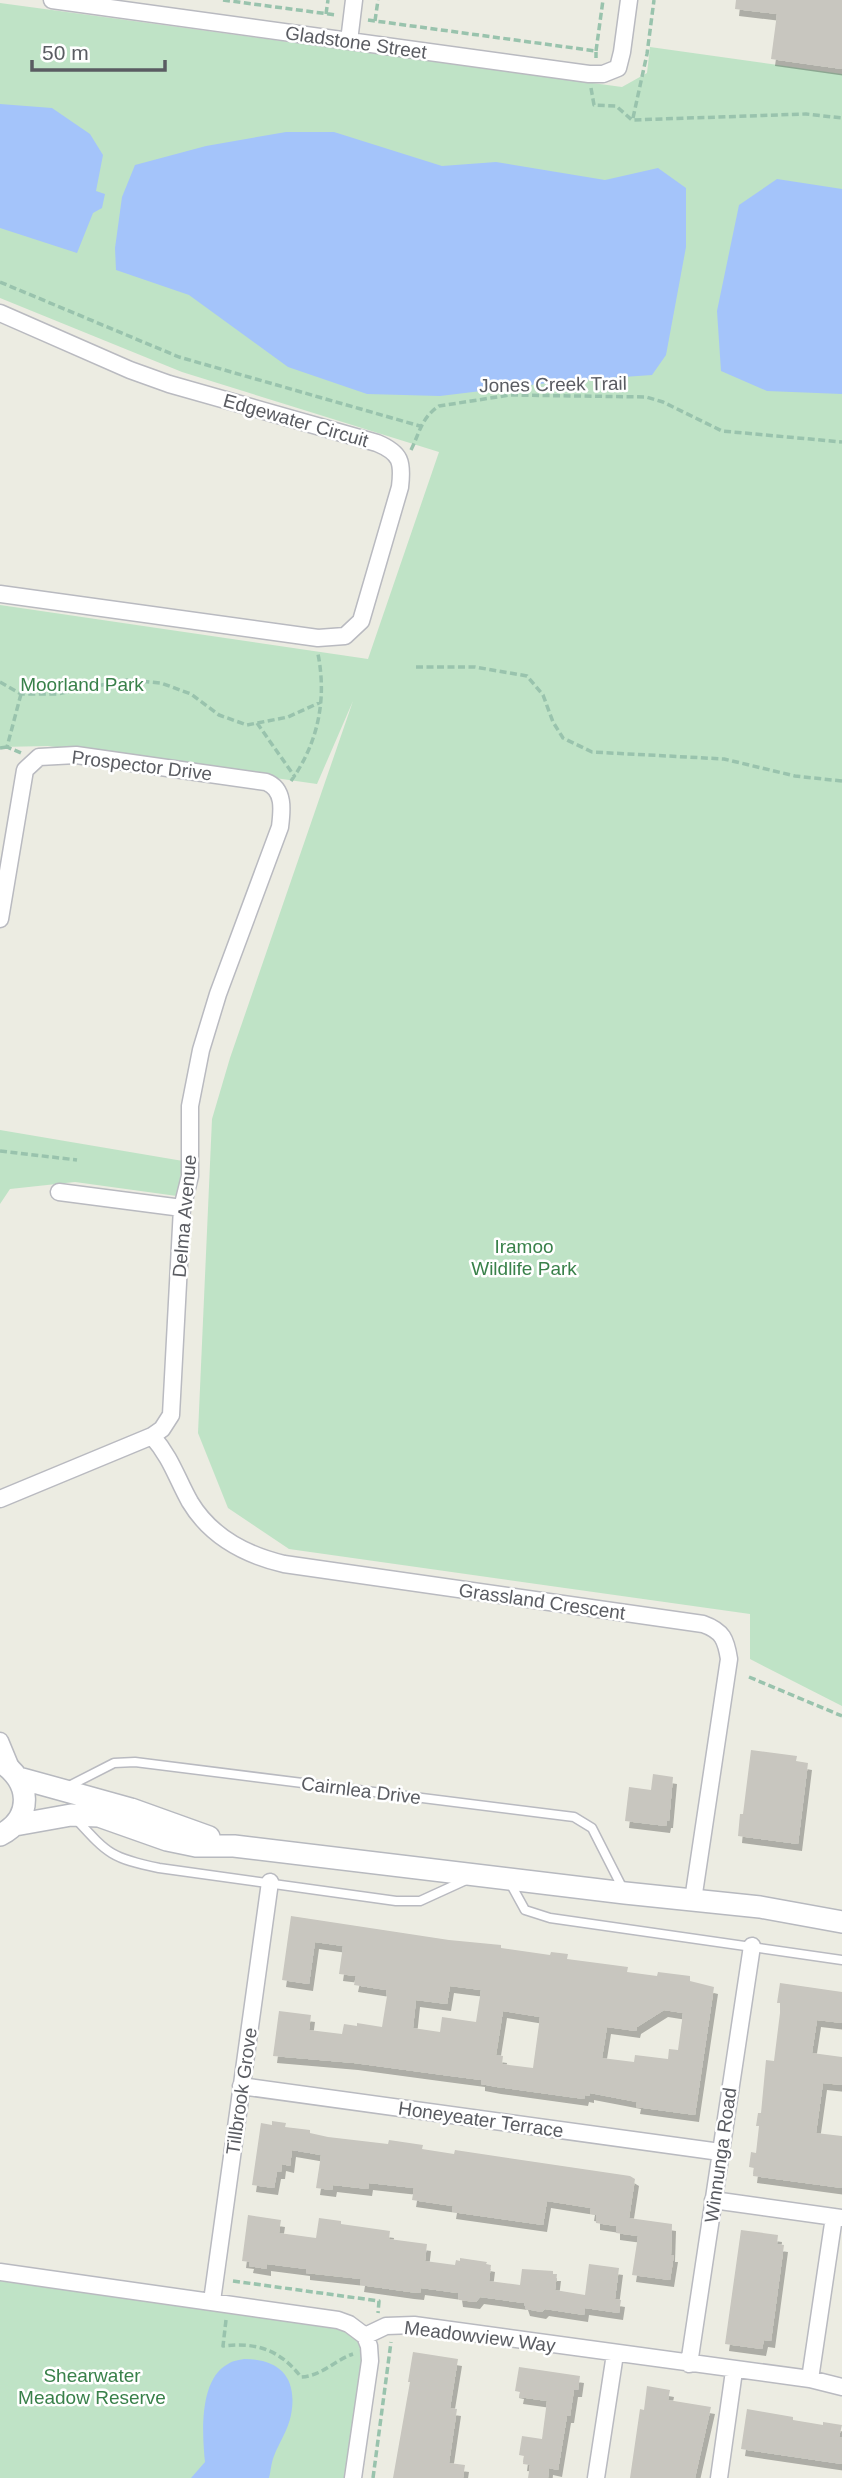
<svg xmlns="http://www.w3.org/2000/svg" width="842" height="2478" font-family="Arial,sans-serif">
	<defs>
		<filter id="shadow"><feDropShadow dx="4" dy="7" stdDeviation="0" flood-color="#0004"/></filter>
	</defs>
	<rect width="100%" height="100%" fill="#ecece2"/>
	<path fill="#bfe3c6" d="M0,3L622,87L647,73L650,47L842,74V1706L750,1659V1614L289,1549L228,1508L198,1433L212,1119L230,1058L353,701L317,784L48,746L0,747V605L368,659L439,452L182,372L0,298Z
		M0,1130L183,1161L177,1196L75,1182L10,1189L0,1204Z
		M0,2281L337,2327L357,2339L364,2357L346,2478H0Z"/>
	<path fill="#a4c4fa" d="M0,104L52,108L90,134L103,155L96,191L105,194L102,208L93,213L77,253L0,228Z
		M286,132H334L442,166L496,162L605,180L658,168L686,188V247L666,355L652,375L565,381L440,396L367,394L288,367L189,295L116,270L115,248L122,197L135,165L206,146Z
		M777,179L842,189V394L767,391L721,371L717,311L739,205Z
		M244,2359C280,2359 298,2378 291,2415C288,2430 279,2443 274,2456C271,2463 271,2471 269,2478H191L205,2462C202,2434 199,2379 228,2364C232,2361 239,2360 244,2359Z"/>
	<path fill="#c8c6bf" fill-rule="evenodd" filter="url(#shadow)" d="M736,0H842V69L771,59L777,14L735,9Z
		M751,1750L797,1756L796,1761L808,1763L798,1844L738,1836L740,1814H743Z
		M653,1774L673,1777L669,1821H667L666,1826L625,1821L629,1787L651,1790Z
		M291,1916L449,1940L501,1945V1948L550,1955L551,1952L568,1954L567,1959L628,1967L627,1972L657,1976L658,1972L690,1976V1981L714,1987L695,2115L636,2107L637,2102L590,2093V2096L585,2095L584,2099L497,2087L481,2084V2080L443,2075L354,2063L273,2056L279,2011L311,2015L309,2030L342,2034L344,2024L357,2026V2023L382,2027L387,1996L386,1990L354,1985L356,1976L339,1974L343,1946L315,1942L309,1984L282,1980ZM450,1986L481,1990L476,2022L442,2017L440,2032L413,2028L416,2000L447,2004ZM664,2010L683,2013L678,2050L669,2049L668,2059L635,2055L634,2062L602,2058L607,2027L636,2031L637,2027ZM503,2011L540,2017L533,2068L502,2064L503,2056L496,2055Z
		M780,1983L842,1992V2023L817,2020L812,2053L842,2057V2085L823,2083L816,2133L842,2136V2188L753,2176L754,2168L749,2167L751,2152L756,2153L759,2126H756L758,2113H761L766,2060L774,2061L780,2013V2003H777Z
		M272,2121L286,2123L285,2127L310,2130V2133L328,2137L388,2144L389,2140L423,2145L422,2149L454,2154L455,2150L630,2176L635,2179L629,2218L672,2224L671,2255H674L670,2280L632,2275L638,2236L616,2233V2226L596,2223V2215L590,2214L591,2208L547,2201L543,2225L452,2212L453,2206L412,2200L414,2188L369,2183L368,2189L333,2185L332,2190L316,2188L321,2155L292,2150L290,2166L282,2164L281,2172H277L274,2188L252,2185L261,2123L272,2125Z
		M248,2215L281,2220L279,2233L316,2238L319,2218L341,2221V2224L390,2231L389,2239L427,2244L425,2261L455,2265L456,2260L460,2261V2258L487,2262L486,2264L491,2265L489,2281L520,2285L522,2269L553,2271V2274H557L555,2290L585,2295L589,2264L619,2268L615,2299L621,2300L619,2313L585,2308L584,2315L545,2309L542,2312L526,2309L524,2303L480,2297L476,2302L459,2300L458,2293L421,2288L420,2293L410,2292L360,2285L361,2279L306,2273V2269L267,2264V2269L249,2266L250,2262L242,2261Z
		M741,2230L778,2235L777,2244L784,2245L771,2341L764,2340L762,2349L725,2344Z
		M413,2352L458,2359L450,2408L457,2409L449,2463L465,2465L463,2478H393L410,2382H408Z
		M519,2367L580,2376L578,2390H574L570,2416H567L558,2470L549,2468L548,2478H528L530,2465L523,2464L524,2456L519,2455L522,2436L542,2439L547,2401L519,2397L520,2392L515,2391Z
		M647,2386L670,2390L668,2400L711,2407L695,2478H630L640,2409L644,2410Z
		M747,2409L793,2417V2420L823,2425V2422L842,2425L839,2437H842V2464L741,2449Z"/>
	<g fill="none" stroke-linecap="round" stroke-linejoin="round">
		<g stroke="#b9bac0" stroke-width="11">
			<path id="lane" d="M67,1787L114,1763L135,1762L574,1817L592,1828L623,1889
				M76,1819C108,1854 111,1858 159,1868L396,1901H420L466,1880
				M509,1881L525,1910L550,1918L842,1960"/>
		</g>
		<g stroke="#b9bac0" stroke-width="19">
			<path id="street" d="M52,0L589,74H603L618,68L622,52L629,0
				M349,41L354,0
				M0,313L130,370L169,384L377,443C401,453 403,462 400,487L361,621L345,636L318,638L0,594
				M0,919L25,770L39,757L76,755L266,782C285,789 282,811 280,827L218,994L201,1050L190,1106V1176L182,1208L171,1415L162,1429L152,1436L0,1499
				M59,1192L182,1208
				M152,1436C172,1459 176,1477 190,1502C211,1537 246,1555 284,1564L703,1624C723,1631 726,1640 729,1659L693,1900
				M0,1741L12,1770
				M241,2086L720,2152
				M713,2200L842,2218
				M0,2272L338,2320L349,2324L365,2336L386,2326L414,2325L810,2379L842,2387
				M212,2301L270,1882
				M689,2364L752,1946
				M810,2379L834,2217
				M353,2478L370,2361L369,2346L365,2336
				M596,2478L615,2354
				M719,2478L734,2371"/>
		</g>
		<g stroke="#b7b9bf" stroke-width="24">
			<path id="secondary" d="M0,1762C31,1780 34,1818 0,1835
				M19,1778L131,1809L209,1837
				M15,1825L71,1815L99,1816L167,1840L196,1846H234L625,1893L760,1907L842,1922"/>
		</g>
		<path stroke="#99c3ad" stroke-width="3.5" stroke-dasharray="7 3.5" stroke-linecap="butt" d="M223,0L336,15
			M326,14L328,0
			M368,20L596,51V58
			M375,21L378,0
			M596,51L603,0
			M591,88L594,105L616,106L632,120L806,114L842,118
			M633,118L647,54L654,0
			M0,282L179,357L420,426
			M411,450C420,432 421,418 439,406L510,395L646,397L663,402L722,431L842,442
			M416,667H475L527,676L543,695L553,722L563,738L592,752L724,759L795,776L842,781
			M0,682L21,694H57L127,680L161,683L191,694L219,715L247,725L288,717L321,702
			M21,694L7,747L21,753
			M257,723L295,777
			M0,748L7,747
			M291,781C318,743 327,700 318,654
			M0,1151L77,1160
			M749,1677L842,1716
			M233,2281L379,2301L378,2313
			M226,2320L223,2346C257,2342 280,2350 301,2377C322,2376 335,2360 353,2354
			M373,2478L391,2342"/>
		<use href="#lane" stroke="#fff" stroke-width="8"/>
		<use href="#street" stroke="#fff" stroke-width="16"/>
		<use href="#secondary" stroke="#fff" stroke-width="21"/>
	</g>
	<g text-anchor="middle" stroke-width="5" stroke-linejoin="round" paint-order="stroke">
		<g font-size="19" fill="#5a5c62" stroke="#fff">
			<text transform="translate(356 42) rotate(8)" y="7">Gladstone Street</text>
			<text transform="translate(553 384) rotate(-1)" y="7">Jones Creek Trail</text>
			<text transform="translate(296 420) rotate(16)" y="7">Edgewater Circuit</text>
			<text transform="translate(142 765) rotate(7)" y="7">Prospector Drive</text>
			<text transform="translate(184 1216) rotate(-85)" y="7">Delma Avenue</text>
			<text transform="translate(542 1601) rotate(8)" y="7">Grassland Crescent</text>
			<text transform="translate(361 1790) rotate(7)" y="7">Cairnlea Drive</text>
			<text transform="translate(241 2091) rotate(-82)" y="7">Tillbrook Grove</text>
			<text transform="translate(481 2119) rotate(8)" y="7">Honeyeater Terrace</text>
			<text transform="translate(720 2155) rotate(-82)" y="7">Winnunga Road</text>
			<text transform="translate(480 2336) rotate(7)" y="7">Meadowview Way</text>
		</g>
		<g font-size="19" fill="#39814a" stroke="#fff">
			<text x="82" y="691">Moorland Park</text>
			<text x="524" y="1253">Iramoo<tspan x="524" dy="22">Wildlife Park</tspan></text>
			<text x="92" y="2382">Shearwater<tspan x="92" dy="22">Meadow Reserve</tspan></text>
		</g>
	</g>
	<path d="M32 60v10h133v-10" fill="none" stroke="#5a5c62" stroke-width="3.5"/>
	<text x="42" y="60" font-size="21" fill="#5a5c62" stroke="#ffffff" stroke-width="5" paint-order="stroke">50 m</text>
</svg>
